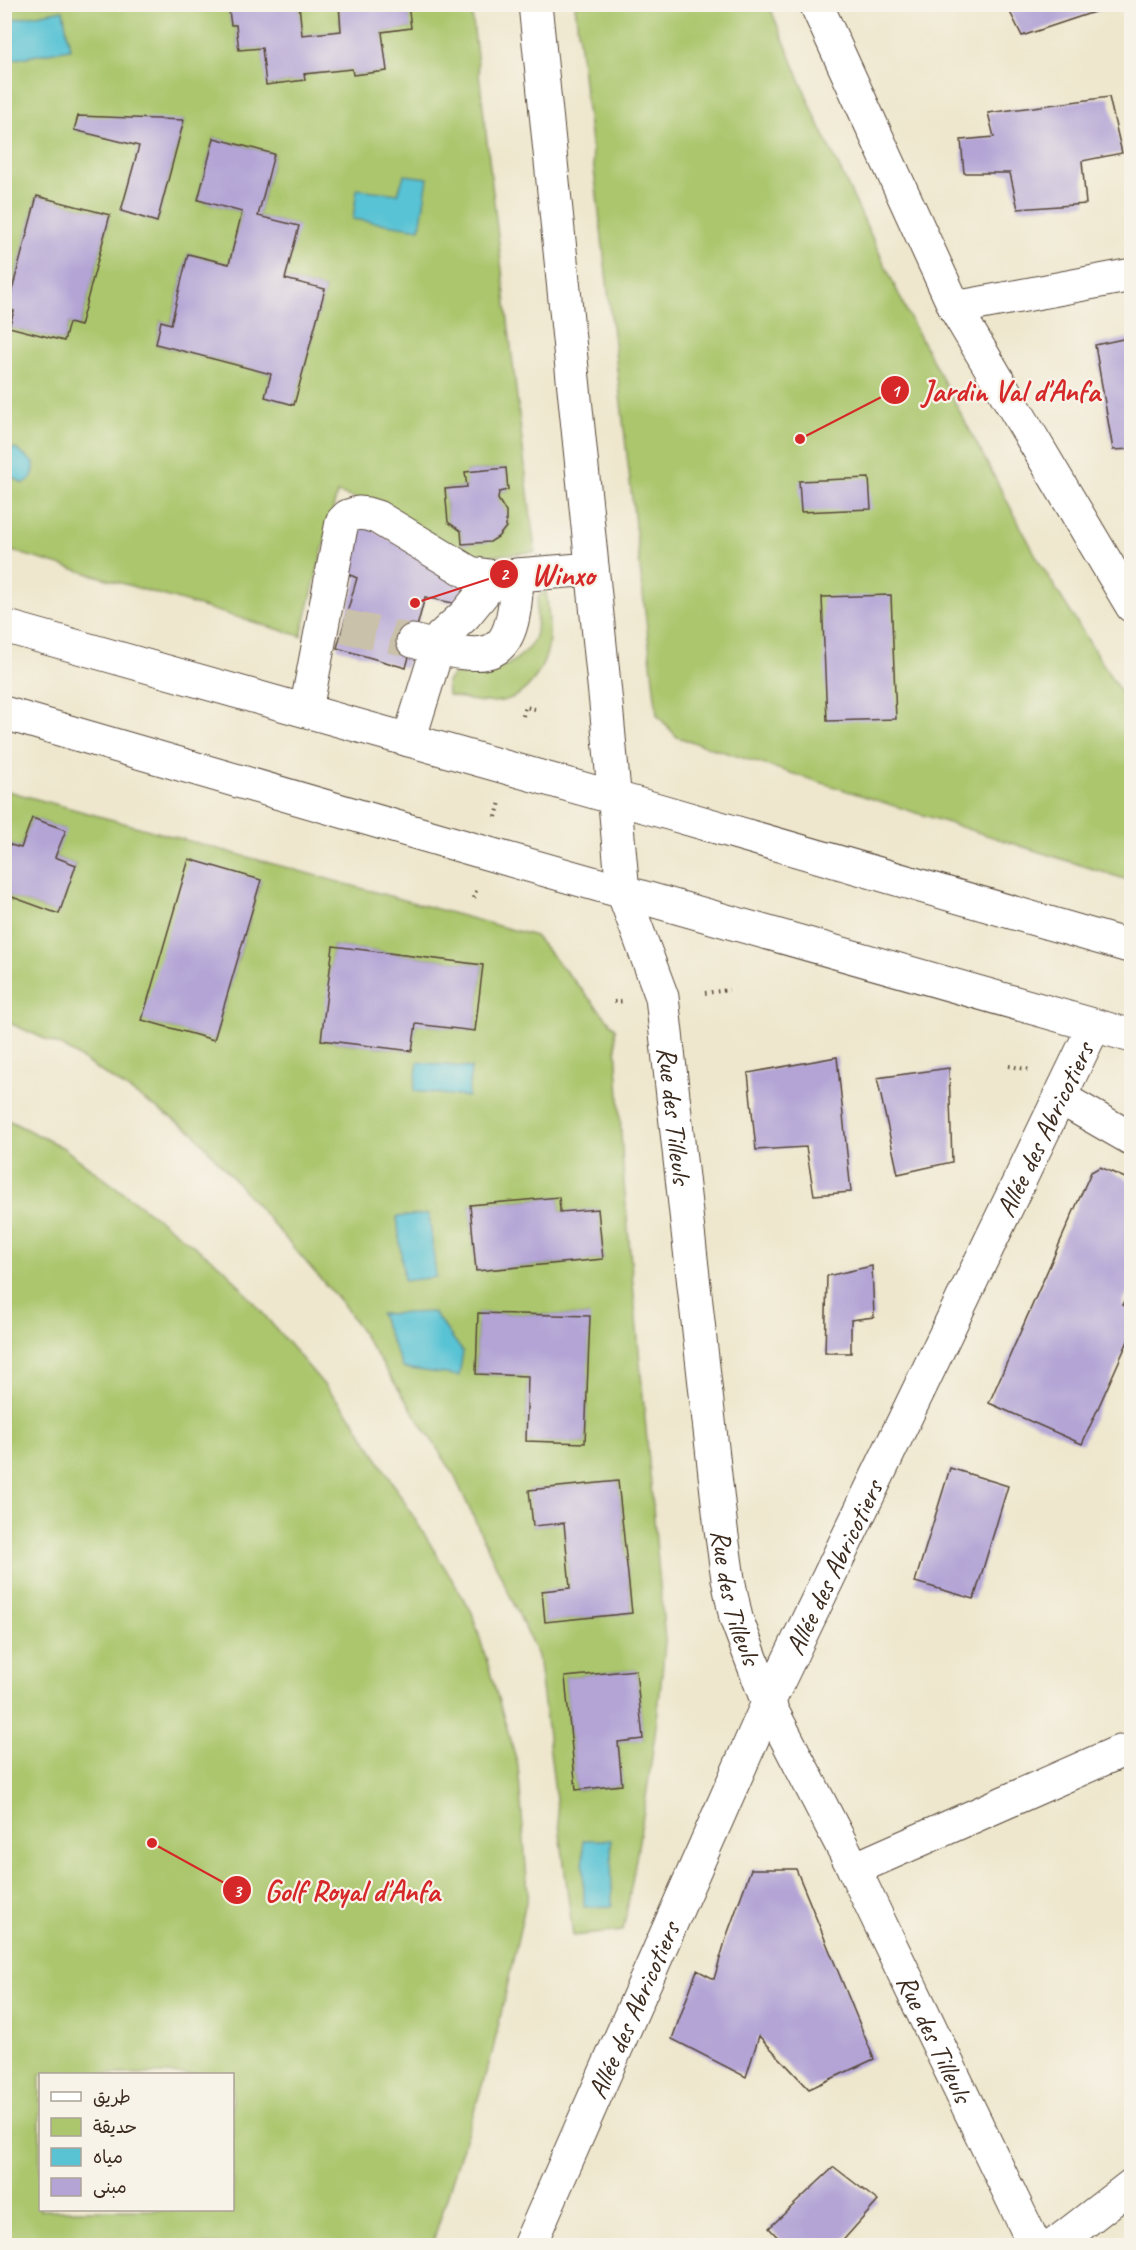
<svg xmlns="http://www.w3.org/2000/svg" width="1136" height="2250" font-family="Caveat,'Playpen Sans Arabic',sans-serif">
	<rect width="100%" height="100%" fill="#f7f3e8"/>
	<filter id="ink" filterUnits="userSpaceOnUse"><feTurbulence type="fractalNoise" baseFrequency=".0167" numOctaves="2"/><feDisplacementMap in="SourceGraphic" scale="12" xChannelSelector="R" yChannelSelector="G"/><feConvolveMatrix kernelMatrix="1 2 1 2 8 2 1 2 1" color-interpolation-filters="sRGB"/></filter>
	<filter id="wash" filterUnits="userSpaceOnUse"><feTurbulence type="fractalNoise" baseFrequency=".008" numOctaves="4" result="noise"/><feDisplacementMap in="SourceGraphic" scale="24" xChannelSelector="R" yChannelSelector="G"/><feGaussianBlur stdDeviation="1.35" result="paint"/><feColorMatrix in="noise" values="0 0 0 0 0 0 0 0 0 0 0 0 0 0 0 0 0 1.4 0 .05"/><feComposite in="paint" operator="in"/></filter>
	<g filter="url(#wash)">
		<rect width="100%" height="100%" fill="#eee7cd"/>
		<path fill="#abc66d" stroke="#737846" stroke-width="1.5" fill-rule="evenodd" d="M5,5H228L231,25H236L239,50L262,48L267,85L304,80V74L352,69L353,75L386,71L382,32L410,28L408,5H471L535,552L472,557L379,505L337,493L301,636L5,549V480L16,478L22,483L11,447L5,446V61L69,49L63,11L5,21ZM184,120L157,222L122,211L139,146L75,130ZM214,138L274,154L258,216L298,226L285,279L325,289L294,404L265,397L271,374L156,345L161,321L171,324L188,254L229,264L242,212L198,200ZM37,196L110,215L80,326L69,323L64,341L9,327L14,311L7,309ZM506,468L508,490L499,492L498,499C500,505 505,509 507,515C513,542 480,543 462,544L461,531L448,522L445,489L467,487L466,472Z
			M299,5H339L341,31L302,35Z
			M575,5H769L815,116L908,314L1041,565L1131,709V881L677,737L657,715Z
			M546,592C551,626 554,657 530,684C519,697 507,702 490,702C476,703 462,698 448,695L447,682L452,675C463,673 474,675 485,673C505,670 534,651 536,631C538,619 534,604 540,594Z
			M4,790L535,936L615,1028L624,1184L665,1641C657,1739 641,1835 623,1931L573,1936L538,1656L452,1471L345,1307L193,1132L65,1048L5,1021V894L58,914L76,865L55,857L65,830L32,818L21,848L5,843ZM261,881L214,1040L143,1020ZM333,946L483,965L475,1031L416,1024L412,1051L322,1040ZM559,1197L560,1212L598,1209L603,1259L476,1271L470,1205ZM478,1313L589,1316L585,1443L526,1441L528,1376L476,1374ZM618,1481L632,1613L545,1622L542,1591L570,1588L564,1523L533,1526L529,1490ZM636,1670L643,1739L618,1742L622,1785L576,1790L565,1677Z
			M4,1118L62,1147L225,1269L354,1420L472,1612L518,1765L528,1893L492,2054L432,2245H5ZM40,2074H232V2210H40Z"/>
		<path fill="#59c3d4" stroke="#4a7679" stroke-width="1.5" d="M63,10L70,49L5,61V21Z
			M404,175L428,178L420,229L353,219L357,189L398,194Z
			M5,446L16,449L34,463C35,472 32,482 22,483L13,477L5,480Z
			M418,1062L471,1068L468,1097L414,1091Z
			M429,1214L436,1277L404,1281L397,1217Z
			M433,1312L463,1352L459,1376L403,1368L380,1314Z
			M583,1840H611L612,1906L584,1907Z"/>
		<g id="blocks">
			<path fill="#b3a4d5" d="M228,4H299L302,35L341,31L339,4H408L411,28L382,32L387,71L353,75L352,69L304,74L305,80L266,85L262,48L239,50L236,25H231Z
				M1006,4H1104L1106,8L1022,36Z
				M1109,97L1122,153L1082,161L1086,204L1018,209L1010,173H964L961,140L994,137L988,113Z
				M78,116L184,120L157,222L121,211L139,146L74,130Z
				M214,138L274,154L258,216L299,226L285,279L325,289L294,405L265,397L271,374L156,344L161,321L171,324L188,254L229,264L242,212L198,200Z
				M37,196L110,215L80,326L69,323L64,341L9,327L14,311L7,309Z
				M1132,337V449L1113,450L1095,345Z
				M506,468L508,490L499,492L498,499L506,512V527L498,537L490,542L462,544L461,531L448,522L445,489L467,487L465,472Z
				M869,478L871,509L801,512L799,481Z
				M361,522L464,585L465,591L457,604L425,597L406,668L337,648L357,578L346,573L344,557Z
				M891,595L896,719L827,721L822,597Z
				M32,818L66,830L55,857L76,865L59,914L4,894V843L21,848Z
				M189,859L261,880L214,1040L142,1020Z
				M333,946L483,965L475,1031L416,1024L412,1051L321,1040Z
				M837,1057L851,1192L814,1195L806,1147L756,1150L748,1073Z
				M949,1068L952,1162L898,1174L877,1078Z
				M1100,1167L1132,1181V1284L1122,1305L1132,1309V1332L1082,1444L989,1403L1091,1172Z
				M559,1197L560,1212L598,1209L603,1259L476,1271L470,1205Z
				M872,1266L874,1317L851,1320V1353H825L827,1276Z
				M478,1313L590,1316L585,1443L526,1441L528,1376L476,1374Z
				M950,1468L1008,1486L974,1599L915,1582Z
				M618,1481L632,1613L545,1622L542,1591L570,1588L564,1523L533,1526L529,1490Z
				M636,1670L643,1739L618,1742L622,1785L576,1790L565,1677Z
				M751,1869H796L874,2059L809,2089L759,2036L746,2077L672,2039L697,1970L714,1979L727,1935Z
				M834,2167L878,2201L838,2246H786L769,2228Z"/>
		</g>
	</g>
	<g filter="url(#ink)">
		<use href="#blocks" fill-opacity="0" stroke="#564638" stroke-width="1.5"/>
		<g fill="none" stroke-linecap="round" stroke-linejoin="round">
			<path stroke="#cac1aa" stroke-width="33" stroke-dasharray="33 16" stroke-linecap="butt" d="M343,626L413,641"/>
			<g stroke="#564638" stroke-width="35">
				<g id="minor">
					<path d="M955,308L1132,275"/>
					<path d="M413,641C491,663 514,665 517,575"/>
					<path d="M306,710L342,522L348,516L358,513L367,514L377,517L470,573L501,578"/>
					<path d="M409,740L441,637L465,615L488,587L501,578L517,575L592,569"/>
					<path id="s1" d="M623,892L662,997L721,1529L728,1579L736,1618L768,1703L854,1869L1035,2246"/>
					<path d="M1059,1097L1132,1139"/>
					<path d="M854,1869L1119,1752"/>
					<path id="s2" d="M529,2246L768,1703L1094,1026"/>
					<path d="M1053,2246L1132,2185"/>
				</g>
			</g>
			<g stroke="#564638" stroke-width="35">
				<path id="major" d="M535,4L606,704L623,892
					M816,4L955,308L1132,606
					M4,626L651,808L1132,947
					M4,713L486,853L1132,1036"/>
			</g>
			<path stroke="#564638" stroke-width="4" stroke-dasharray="1.5 4.5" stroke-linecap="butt" d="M523,716L525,707L535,709
				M496,817L500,802
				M474,898L477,888
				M705,993L729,990
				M614,1002L624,1001
				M1009,1066L1031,1070"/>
			<use href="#minor" stroke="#fff" stroke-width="33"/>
			<use href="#major" stroke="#fff" stroke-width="33"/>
		</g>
	</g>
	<g text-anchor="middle" stroke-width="4.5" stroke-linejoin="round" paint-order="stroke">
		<g font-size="28" fill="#3b2a1e" stroke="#f7f3e8">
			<text dy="10" stroke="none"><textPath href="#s1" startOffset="231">Rue des Tilleuls</textPath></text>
			<text dy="10" stroke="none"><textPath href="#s2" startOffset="1230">Allée des Abricotiers</textPath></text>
			<text dy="10" stroke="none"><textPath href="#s2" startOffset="744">Allée des Abricotiers</textPath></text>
			<text dy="10" stroke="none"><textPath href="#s1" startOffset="717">Rue des Tilleuls</textPath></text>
			<text dy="10" stroke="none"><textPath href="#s2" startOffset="258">Allée des Abricotiers</textPath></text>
			<text dy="10" stroke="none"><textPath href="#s1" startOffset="1203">Rue des Tilleuls</textPath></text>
		</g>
	</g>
	<path fill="none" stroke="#d62828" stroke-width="2" d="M800 439L895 390M415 603L504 574M152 1843L237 1890"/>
	<g fill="#d62828" stroke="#f7f3e8" stroke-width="2">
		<circle cx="800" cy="439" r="6"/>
		<circle cx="415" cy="603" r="6"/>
		<circle cx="152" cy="1843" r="6"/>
		<circle cx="895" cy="390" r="15"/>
		<circle cx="504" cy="574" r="15"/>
		<circle cx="237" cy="1890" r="15"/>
	</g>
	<g font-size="18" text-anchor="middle" font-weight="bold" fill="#fff">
		<text x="895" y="397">1</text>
		<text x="504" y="580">2</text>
		<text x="237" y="1897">3</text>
	</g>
	<g font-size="30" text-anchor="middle" font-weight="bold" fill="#d62828" stroke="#f7f3e8" stroke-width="4.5" stroke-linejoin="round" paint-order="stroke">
		<text x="1011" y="401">Jardin Val d'Anfa</text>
		<text x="563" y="585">Winxo</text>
		<text x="352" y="1901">Golf Royal d'Anfa</text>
	</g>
	<rect width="1136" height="2250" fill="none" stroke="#f7f3e8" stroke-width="24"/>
	<rect x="39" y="2073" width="195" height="138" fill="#f7f3e8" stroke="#aca397" stroke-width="1.5"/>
	<rect x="51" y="2092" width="30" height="9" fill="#ffffff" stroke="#aca397" stroke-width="1.5"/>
	<text x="93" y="2103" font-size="18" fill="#3b2a1e">طريق</text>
	<rect x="51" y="2118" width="30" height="18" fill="#abc66d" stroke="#aca397" stroke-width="1.5"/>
	<text x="93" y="2133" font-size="18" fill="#3b2a1e">حديقة</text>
	<rect x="51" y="2148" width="30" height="18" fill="#59c3d4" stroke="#aca397" stroke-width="1.5"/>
	<text x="93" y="2163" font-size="18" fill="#3b2a1e">مياه</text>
	<rect x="51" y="2178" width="30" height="18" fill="#b3a4d5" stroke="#aca397" stroke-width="1.5"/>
	<text x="93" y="2193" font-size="18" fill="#3b2a1e">مبنى</text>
</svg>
